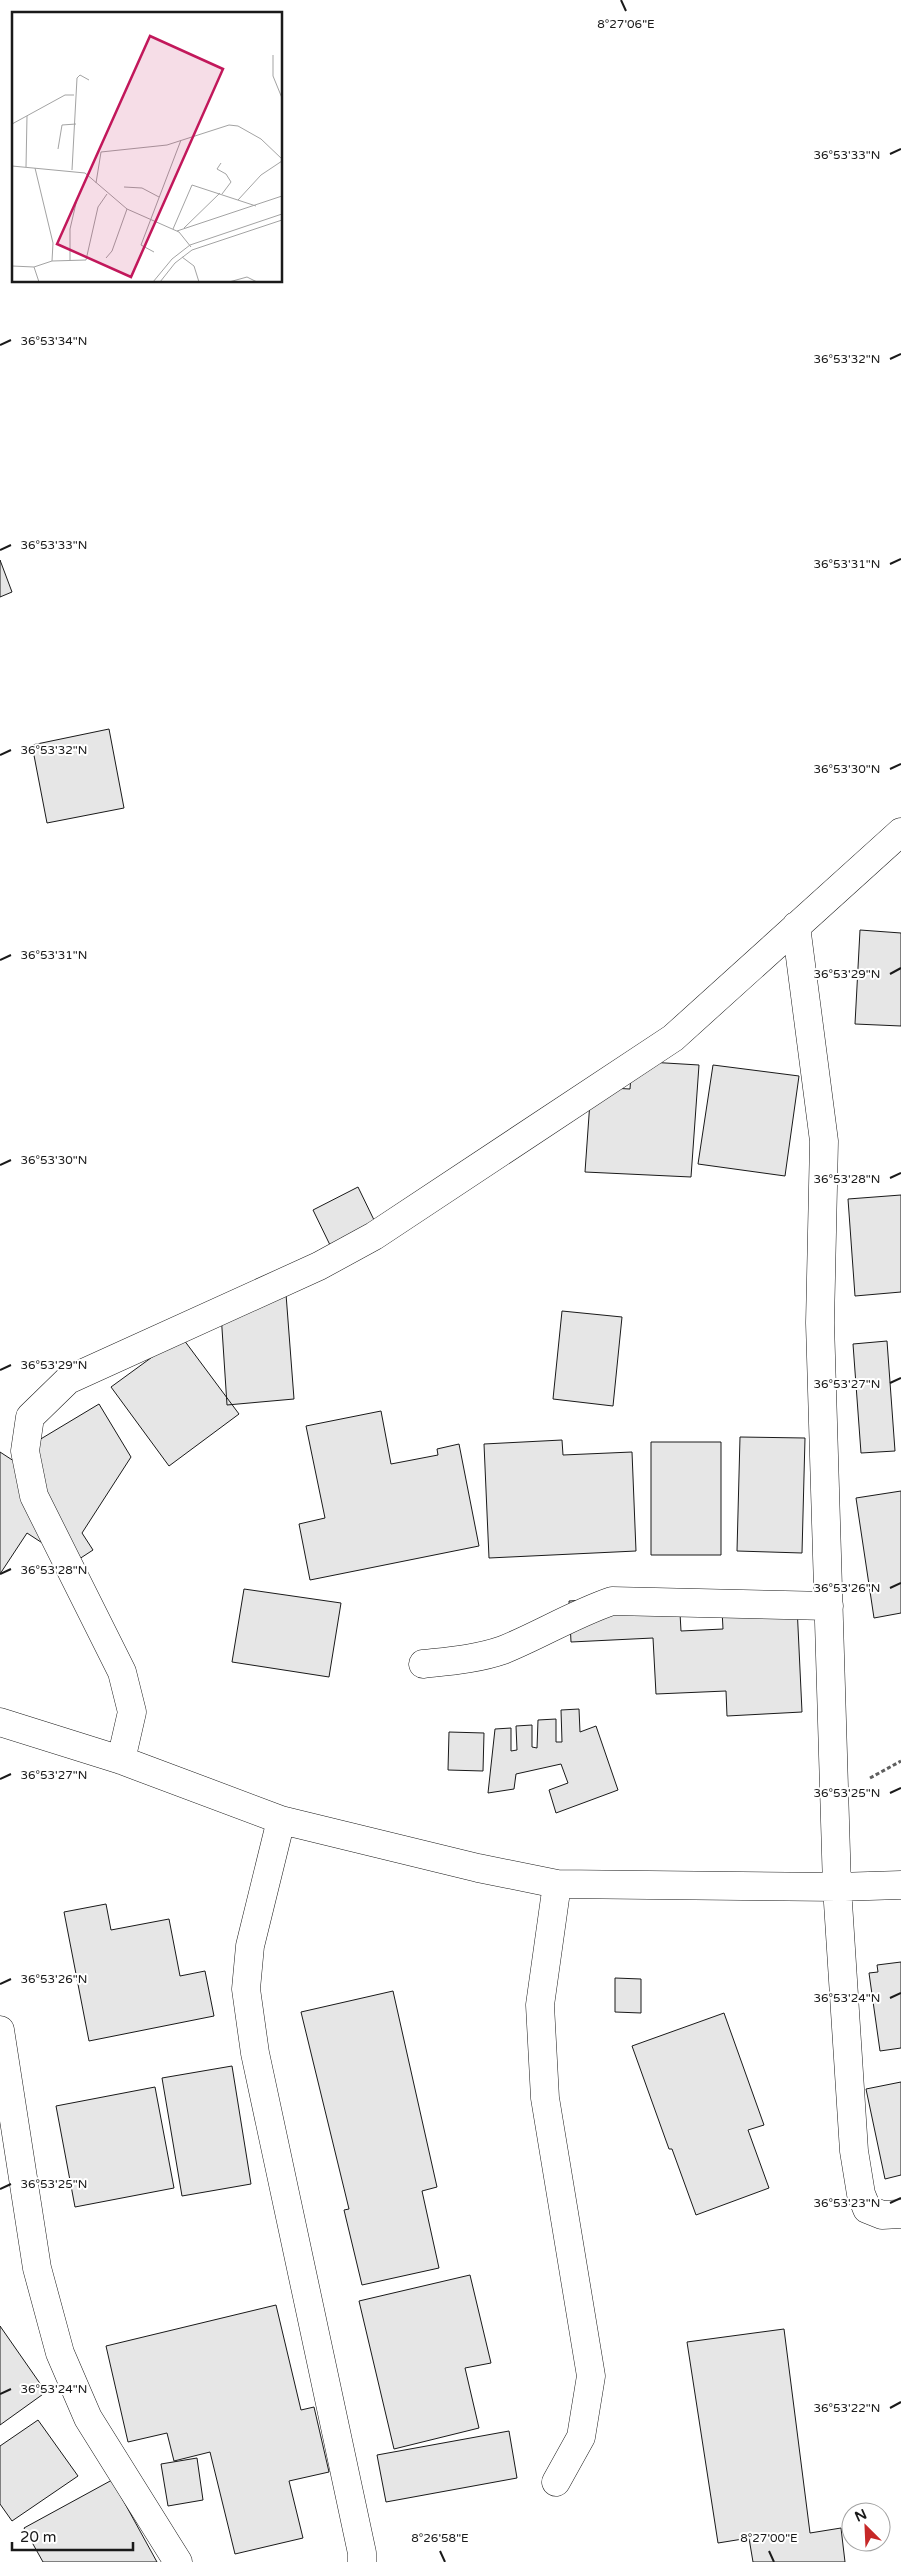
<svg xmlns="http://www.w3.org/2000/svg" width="901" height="2562" font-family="'Varela Round',sans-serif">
	<rect width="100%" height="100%" fill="#fff"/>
	<path fill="#e6e6e6" stroke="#1a1a1a" d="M0,560L12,592L0,597Z
		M109,729L124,808L47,823L32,745Z
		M860,930L901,933V1026L855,1024Z
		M632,1061L699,1065L691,1177L585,1172L591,1087L630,1089Z
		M713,1065L799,1076L785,1176L698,1164Z
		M358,1187L375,1222L330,1245L313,1210Z
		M901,1195V1292L855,1296L848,1199Z
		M286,1294L294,1399L227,1405L220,1298Z
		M562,1311L622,1317L613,1406L553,1399Z
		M181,1336L239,1414L169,1466L111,1387Z
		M887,1341L895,1451L861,1453L853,1344Z
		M99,1404L131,1457L82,1533L93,1550L73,1563L27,1533L0,1574V1452L20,1465L34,1443Z
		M381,1411L391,1464L438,1455L437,1449L459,1444L479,1546L310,1580L299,1524L325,1518L306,1426Z
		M740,1437L805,1438L802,1553L737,1551Z
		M562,1440L563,1455L632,1452L636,1551L489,1558L484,1444Z
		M651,1442H721V1555H651Z
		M901,1491V1613L874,1618L856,1498Z
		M244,1589L341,1603L329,1677L232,1662Z
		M679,1595L681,1631L723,1629L722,1610L797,1606L802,1712L727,1716L726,1691L656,1694L653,1638L571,1642L569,1601Z
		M579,1709L580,1732L596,1726L618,1790L556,1813L549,1790L568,1783L561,1764L516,1774L514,1789L488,1793L495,1729L511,1728V1751L517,1750L516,1726L532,1725V1747L537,1748L538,1720L556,1719V1742H562L561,1710Z
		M449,1732L484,1733L483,1771L448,1770Z
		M106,1904L111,1930L169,1919L180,1976L205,1971L214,2016L89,2041L64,1912Z
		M901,1962V2048L880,2051L869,1973L878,1972L877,1965Z
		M615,1978L641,1979V2013L615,2012Z
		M393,1991L437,2187L422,2191L439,2268L362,2285L344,2210L349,2209L301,2012Z
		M724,2013L764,2125L748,2130L769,2188L696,2215L672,2149H669L632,2046Z
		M232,2066L251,2184L182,2196L162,2078Z
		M901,2082V2175L885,2179L866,2089Z
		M155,2087L174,2188L75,2207L56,2106Z
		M470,2275L491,2363L465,2368L479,2428L394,2449L359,2301Z
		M276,2305L301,2410L314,2407L329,2472L289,2481L303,2538L235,2554L210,2452L174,2461L167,2433L128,2442L106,2346Z
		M0,2326L46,2392L0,2425Z
		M784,2329L810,2533L841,2528L845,2562H753L749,2538L718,2543L687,2342Z
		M38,2420L78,2476L12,2521L0,2504V2446Z
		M509,2431L517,2478L386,2502L377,2455Z
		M197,2458L203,2500L168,2506L161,2464Z
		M112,2480L157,2562H43L24,2528Z"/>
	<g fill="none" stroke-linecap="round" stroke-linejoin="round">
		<g stroke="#1a1a1a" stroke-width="29">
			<path id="minor" d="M796,926L824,1141L820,1323L837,1887L854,2151L861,2194L867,2209L882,2215L901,2214
				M423,1664C450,1661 477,1659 503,1650C540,1635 574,1614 612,1601L829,1606
				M0,1722L121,1760L281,1820L478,1868L557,1884L837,1887L901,1885
				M121,1760L132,1712L122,1672L34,1496L25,1451L30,1417L68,1380L319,1266L374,1236L673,1038L901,832
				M281,1820L250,1946L246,1989L255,2053L362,2553V2562
				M0,2030L37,2268L60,2353L88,2418L178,2562
				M556,2482L581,2437L591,2376L545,2098L540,2005L557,1884"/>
		</g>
		<path stroke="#5f5f5f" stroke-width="3" stroke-dasharray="4 2.5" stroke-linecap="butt" d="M870,1778L901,1761"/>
		<use href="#minor" stroke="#fff" stroke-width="28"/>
	</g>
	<path fill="none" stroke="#1a1a1a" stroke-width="2" d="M621,0L626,11M890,154L901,149M0,345L11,340M890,359L901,354M0,550L11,545M890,564L901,559M0,755L11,750M890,769L901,764M0,960L11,955M890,974L901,968M0,1165L11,1160M890,1178L901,1173M0,1370L11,1365M890,1383L901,1378M0,1574L11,1569M890,1588L901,1583M0,1779L11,1774M890,1793L901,1788M0,1984L11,1979M890,1998L901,1993M0,2189L11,2184M890,2203L901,2198M0,2394L11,2389M890,2408L901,2402M440,2551L445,2562M769,2551L774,2562"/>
	<g transform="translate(12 12)">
		<rect width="270" height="270" fill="#fff"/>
		<path fill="none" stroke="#a3a3a3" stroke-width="1" d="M261,43V64L270,86M0,112L53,83H62M46,137L50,113L64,112M209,151L205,157L214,162L219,170L210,182M0,154L73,161L115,197L167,220L179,235M14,155L15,104M23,156L41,231L40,249M60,158L65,66L68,63L77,68M84,171L89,140L155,133L217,113L226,114L249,127L270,147M112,175L130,176L147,185M226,188L249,163L270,149M172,216L208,181M161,217L180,173L244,194M165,219L270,184M142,240L129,233L169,128M170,245L182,254L187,270M94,246L100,239L115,197M58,249V217L65,187M0,254L22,255L40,249L74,248L86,195L95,182M22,255L27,270M141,270L160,247L178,233L270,202M148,270L163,251L180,238L270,208M217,270L235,265L245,270"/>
		<path fill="#c2185b" fill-opacity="0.15" stroke="#c2185b" stroke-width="2.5" d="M138,24L211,57L119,265L45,232Z"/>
		<rect width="270" height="270" fill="none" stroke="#1a1a1a" stroke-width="2.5"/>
	</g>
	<g font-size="12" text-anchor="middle" fill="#1a1a1a" stroke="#fff" stroke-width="4" stroke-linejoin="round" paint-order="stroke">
		<text x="626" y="28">8°27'06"E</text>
		<text x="847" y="159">36°53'33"N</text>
		<text x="54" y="345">36°53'34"N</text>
		<text x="847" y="363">36°53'32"N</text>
		<text x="54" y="549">36°53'33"N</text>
		<text x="847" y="568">36°53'31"N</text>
		<text x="54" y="754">36°53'32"N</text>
		<text x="847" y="773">36°53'30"N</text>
		<text x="54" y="959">36°53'31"N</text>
		<text x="847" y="978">36°53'29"N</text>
		<text x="54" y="1164">36°53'30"N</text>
		<text x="847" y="1183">36°53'28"N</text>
		<text x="54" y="1369">36°53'29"N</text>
		<text x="847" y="1388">36°53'27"N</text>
		<text x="54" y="1574">36°53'28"N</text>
		<text x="847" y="1592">36°53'26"N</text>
		<text x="54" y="1779">36°53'27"N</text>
		<text x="847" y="1797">36°53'25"N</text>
		<text x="54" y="1983">36°53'26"N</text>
		<text x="847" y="2002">36°53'24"N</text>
		<text x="54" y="2188">36°53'25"N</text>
		<text x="847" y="2207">36°53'23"N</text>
		<text x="54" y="2393">36°53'24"N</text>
		<text x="847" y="2412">36°53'22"N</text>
		<text x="440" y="2542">8°26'58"E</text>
		<text x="769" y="2542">8°27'00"E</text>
	</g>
	<g transform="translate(866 2527) rotate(336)"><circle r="24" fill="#ffffff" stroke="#a3a3a3"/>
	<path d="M0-4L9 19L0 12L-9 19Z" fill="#c62828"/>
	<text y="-8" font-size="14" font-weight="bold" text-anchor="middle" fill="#1a1a1a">N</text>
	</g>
	<path d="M12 2542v8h121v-8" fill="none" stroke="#1a1a1a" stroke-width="2.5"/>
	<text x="20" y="2542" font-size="15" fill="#1a1a1a" stroke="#ffffff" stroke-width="4" paint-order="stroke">20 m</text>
</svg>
